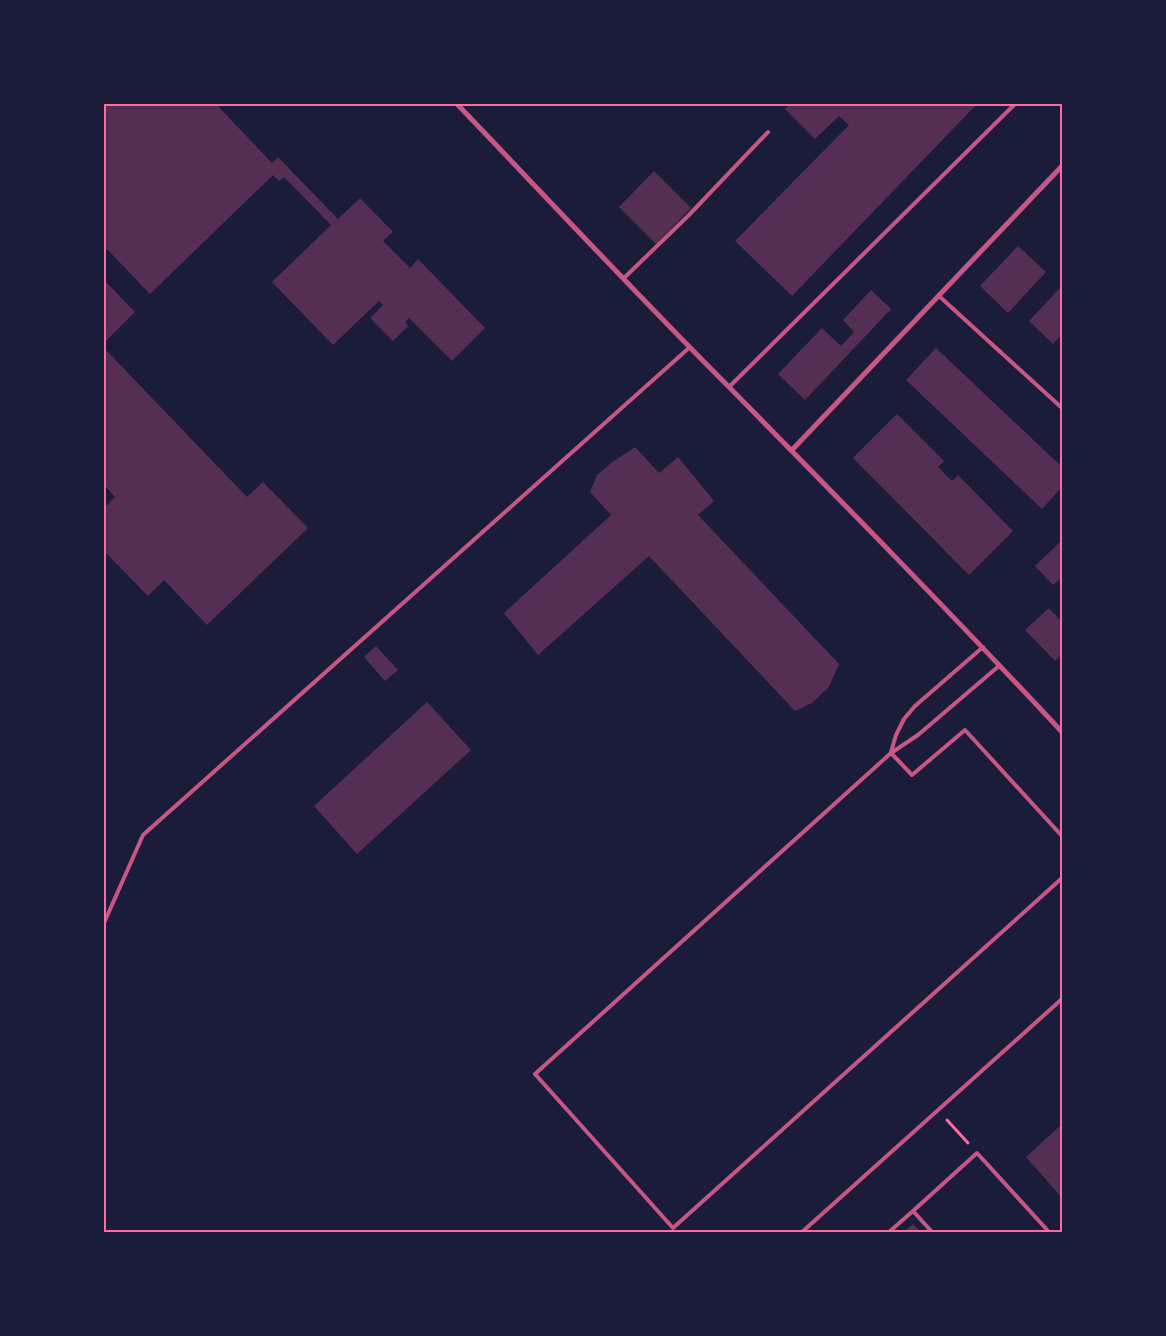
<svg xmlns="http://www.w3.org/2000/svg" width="1166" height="1336" font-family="Lato,sans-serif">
	<rect width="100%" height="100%" fill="#1b1b3a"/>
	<path fill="#542f53" d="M104,104H216L272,163L278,157L338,219L360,198L393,232L383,241L410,268L418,259L485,328L452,361L409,318L405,322L408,326L393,341L370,318L383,305L379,301L333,345L272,282L331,225L284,177L279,181L273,175L150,294L104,246Z
		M791,104H977L792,296L735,241L849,125L839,116L815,139L785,109Z
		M654,171L691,208L656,244L619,207Z
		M1018,246L1046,272L1008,313L980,286Z
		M104,280L135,312L104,343Z
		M1059,289L1062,292V334L1053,344L1029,321Z
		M871,290L891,309L805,400L778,374L822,328L841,346L854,332L843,320Z
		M104,348L247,497L263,482L308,528L207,625L164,580L148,596L104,551V508L115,497L104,485Z
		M936,348L1062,467V487L1042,509L906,380Z
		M897,414L944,461L938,467L952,481L958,475L1013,531L969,575L853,458Z
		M635,447L659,473L678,457L714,501L698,515L839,664L829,687L812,703L795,711L649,556L538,655L504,613L611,515L590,492L597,475L611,463Z
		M1062,540V577L1053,585L1035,566Z
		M1049,608L1062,622V654L1055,661L1025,630Z
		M376,646L398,670L385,681L364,657Z
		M427,702L471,750L357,854L314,806Z
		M1062,1124V1198L1026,1157Z
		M913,1224L921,1232H904Z"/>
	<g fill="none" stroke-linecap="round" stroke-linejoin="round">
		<path stroke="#ff6b9d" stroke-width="3" d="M947,1120L968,1143"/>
		<path stroke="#c65784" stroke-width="4" d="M624,278L689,215L768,132
			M939,296L1062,408
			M729,387L1015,104
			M1000,665L918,735L891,753L535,1074L673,1228L1062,878
			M891,752L896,735L904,719L915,706L983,647
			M891,753L912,775L965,730L1062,836
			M104,923L143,835L690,347
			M802,1232L1062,999
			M889,1232L913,1211
			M932,1232L913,1211L977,1153L1049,1232"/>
		<path stroke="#c65784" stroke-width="5" d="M457,104C548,199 637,295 730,388C842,502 953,615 1062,732
			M792,450L1062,166"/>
	</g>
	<rect width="1166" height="1336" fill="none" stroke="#1b1b3a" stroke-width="210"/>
	<rect x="105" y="105" width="956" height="1126" fill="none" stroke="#ff6b9d" stroke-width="2"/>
</svg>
